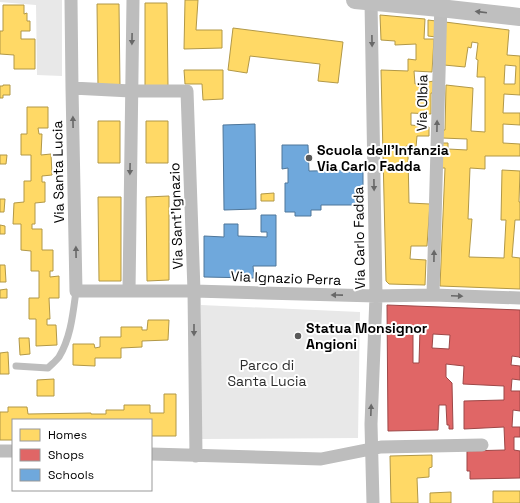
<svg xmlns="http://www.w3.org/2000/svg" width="520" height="503" font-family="'Space Grotesk',sans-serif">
	<rect width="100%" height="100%" fill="#fff"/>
	<path fill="#e8e8e8" d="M0,0H62V76L37,75L36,5L0,2Z
		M201,305L360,312L358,438L201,439Z"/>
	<path fill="#ffd966" stroke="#b29847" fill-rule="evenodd" d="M185,0H198L196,30H222V48L184,49Z
		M145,3H167L168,87H145Z
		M97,4H119L120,87L98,88Z
		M3,5H24V14L27,13V21H30V31H21V39H35V69H14V55L0,54V31H3Z
		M380,15L425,19L424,39H434L432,72L414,71L415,84L434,81L433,93H431V114L411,113V125L429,127V136H417L416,147L406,146V155H408L409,203L430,204L427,246H411L410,259L426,260L425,285L389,284L386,281L381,70L408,71V59L416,60V44L395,45V41L381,40Z
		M428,20L436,21V37L428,36Z
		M445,22L509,30L507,55L520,56V95L504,94L503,113H520V125L503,124V143L520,144V156H485V169L470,168L468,219H472L469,257L504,258L506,220H501L502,170L520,171L519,202H520V220H515L512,257L520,258V289L440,286L445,168H442V143H448V149L467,150V139L442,138L443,130H445L446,85L473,88L471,131L485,132V77H477L478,60L476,59L478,43L472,42L471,48L468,47L465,67L444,65ZM505,65L516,66L515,84H504Z
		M233,28L343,42L338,83L318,81L320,64L250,56L247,73L228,70Z
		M184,70H223V99L203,100L202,84H185Z
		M3,85H10V95H3V98H0V86H3Z
		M27,107H48V128H38L39,134H42L41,155L51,154L52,175L42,176V182H45V202L35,203V224H32V229H42V250H53V271H50V277L59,276V298H49L50,319H47V325H56L57,345L36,346V319H29V298H39V271H31V251L21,250V224H13L14,203L24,202V181H31V155H21V134H27Z
		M98,121H120V163H98Z
		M146,121H168V163H146Z
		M418,149H428V155H418Z
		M0,155H7L6,164H0Z
		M274,193V201H261V194Z
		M169,196V280L147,281L146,197Z
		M98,197H121V281H99Z
		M0,199H5L4,212H0Z
		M0,225L5,226V234H0Z
		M0,265H5L6,282H0Z
		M7,289V298H0V290Z
		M148,320H169L168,340L142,341V347L121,348V358H95V366L73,365V344H94L95,348L100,347V337H121V327H142V330H147Z
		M19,338H29L30,354L20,355Z
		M8,352L9,374H0V353Z
		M54,379V396H37V380Z
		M164,394H176V436H151V420H13V440H0V412H8V407H27L28,414L91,413V414H106V410H124V405H150V413H164Z
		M432,455V467L429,468V477L417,478L418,503H391L390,456Z
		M493,491H520V503H493Z
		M451,492V503H430V493Z"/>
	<path fill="#e06666" stroke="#9d4747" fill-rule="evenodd" d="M387,305L520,310V358L519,357L512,356L511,365L520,366V380L512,379L511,391H520V411L513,410L512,427H520V437H514V450L520,451V478L470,479V471H467V451L505,450L504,427L464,429V401L504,400V386L463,384L464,366L446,364V377L452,383L453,429H449V425H447L446,405H439L438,430L388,431ZM413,329H420L419,363H413ZM433,334L450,335L449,349L432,348Z"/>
	<path fill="#6fa8dc" stroke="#4e769a" d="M255,124L256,209L224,210L223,125Z
		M282,145H308L309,171L363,170V205H321V210H311V216H295V212H285V183H288V168L282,169Z
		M261,215H276V266H253L254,278L204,277V236L224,237V224H238V236L267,237V232H261Z"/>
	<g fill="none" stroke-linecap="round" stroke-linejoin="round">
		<path stroke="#bdbdbd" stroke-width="7" d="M16,366L48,368C52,364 56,361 59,357C71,337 73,313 76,291"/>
		<path stroke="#bdbdbd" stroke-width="13" d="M71,0L72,88L76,291H194L376,296L433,295L520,298
			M371,2L376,296L371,424L373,503
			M72,88L131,91H187L194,291L196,456
			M129,291L133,0
			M433,295L441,1
			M0,451H13
			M151,454L321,459L381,447L482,445"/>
		<path stroke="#bfbfbf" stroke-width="18" d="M355,0L440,8L520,17"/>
	</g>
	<defs><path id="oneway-solid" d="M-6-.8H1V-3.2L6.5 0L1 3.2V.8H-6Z"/></defs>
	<use fill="#696969" href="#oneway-solid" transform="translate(481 12) rotate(-173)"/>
	<g fill="#686868">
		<use href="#oneway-solid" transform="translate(132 39) rotate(91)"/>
		<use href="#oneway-solid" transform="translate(372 41) rotate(89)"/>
		<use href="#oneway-solid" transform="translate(73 122) rotate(-91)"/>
		<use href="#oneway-solid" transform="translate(437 126) rotate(-89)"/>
		<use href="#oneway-solid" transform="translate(130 169) rotate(91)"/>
		<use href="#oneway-solid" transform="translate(374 185) rotate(89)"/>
		<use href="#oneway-solid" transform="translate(76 252) rotate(-91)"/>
		<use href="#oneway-solid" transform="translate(434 256) rotate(-89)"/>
		<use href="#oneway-solid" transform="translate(337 295) rotate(-179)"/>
		<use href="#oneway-solid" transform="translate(457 296) rotate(3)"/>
		<use href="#oneway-solid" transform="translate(194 330) rotate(90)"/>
		<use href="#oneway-solid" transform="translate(371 410) rotate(-88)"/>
	</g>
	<g fill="#595959" stroke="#fff" stroke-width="1.5">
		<circle cx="309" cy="158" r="4"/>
		<circle cx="298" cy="336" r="4"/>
	</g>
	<g text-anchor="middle" stroke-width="4" stroke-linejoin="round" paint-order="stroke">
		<g font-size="14" fill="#000" stroke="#fff">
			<text transform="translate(422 103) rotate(-89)" y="5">Via Olbia</text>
			<text transform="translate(58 172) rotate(-91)" y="5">Via Santa Lucia</text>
			<text transform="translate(176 216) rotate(-92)" y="5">Via Sant'Ignazio</text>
			<text transform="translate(359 238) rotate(-91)" y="5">Via Carlo Fadda</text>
			<text transform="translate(286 278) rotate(2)" y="5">Via Ignazio Perra</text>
		</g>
		<g font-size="14" font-weight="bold" fill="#000" stroke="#fff" text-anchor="start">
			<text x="317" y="155">Scuola dell'Infanzia<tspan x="317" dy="16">Via Carlo Fadda</tspan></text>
			<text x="306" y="333">Statua Monsignor<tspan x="306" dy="16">Angioni</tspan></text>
		</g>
		<g font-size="14" fill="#2c2c2c" stroke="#fff">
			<text x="267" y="370">Parco di<tspan x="267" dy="16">Santa Lucia</tspan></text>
		</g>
	</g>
	<rect x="12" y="419" width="140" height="72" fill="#ffffff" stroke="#999999"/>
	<rect x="20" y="429" width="20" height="12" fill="#ffd966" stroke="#999999"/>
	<text x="48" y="439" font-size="12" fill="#000000">Homes</text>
	<rect x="20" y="449" width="20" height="12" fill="#e06666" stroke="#999999"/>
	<text x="48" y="459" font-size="12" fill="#000000">Shops</text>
	<rect x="20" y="469" width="20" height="12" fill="#6fa8dc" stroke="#999999"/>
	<text x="48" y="479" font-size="12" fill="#000000">Schools</text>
</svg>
